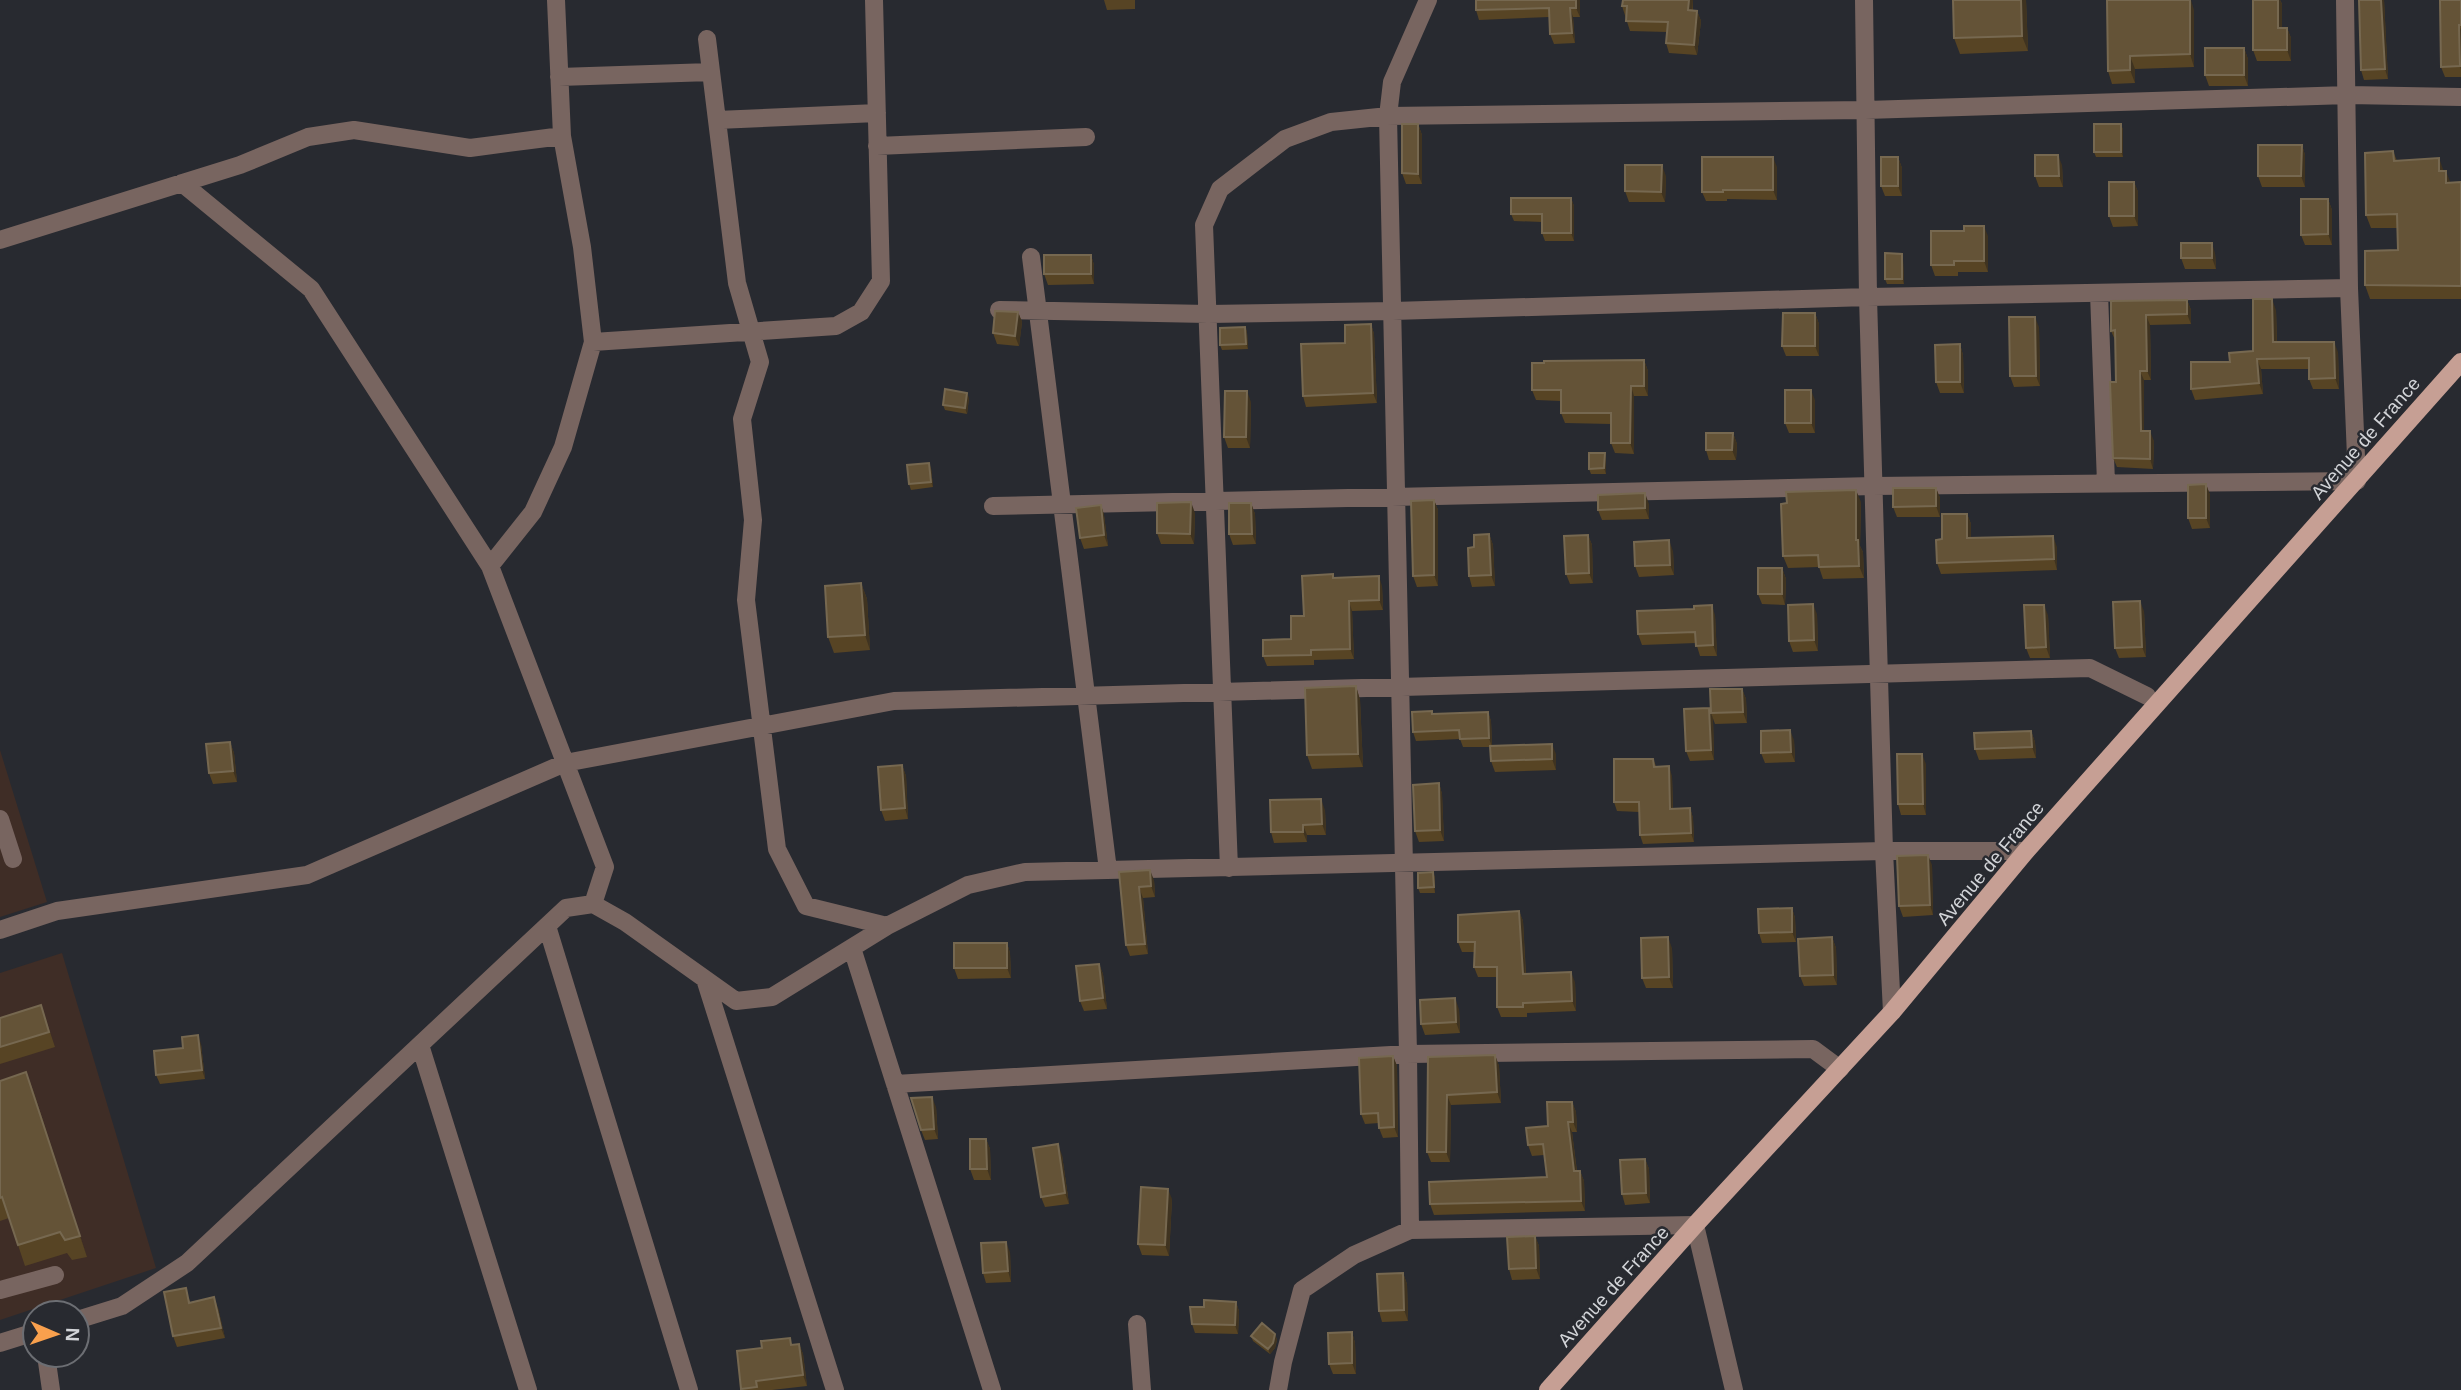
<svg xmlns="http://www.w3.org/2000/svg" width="2461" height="1390" font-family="Arial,sans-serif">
	<rect width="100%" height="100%" fill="#282a30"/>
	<path fill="#3f2d26" d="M0,750L47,902L0,917Z
		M62,953L156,1268L0,1320V973Z"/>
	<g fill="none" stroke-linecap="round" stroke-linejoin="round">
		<path stroke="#786560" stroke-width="18" d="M1864,0L1868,297L1884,851L1892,1012
			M707,39L737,283L760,362L742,419L753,520L746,600L777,849L806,906L887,926
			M559,77L711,72
			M717,120L877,113
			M877,146L1086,137
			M182,183L311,289L490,566L605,867L593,904
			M0,240L240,165L308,137L354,130L470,148L562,136
			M1031,257L1108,870
			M2099,293L2106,483
			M999,310L1208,314L1393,311L1868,297L2349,288
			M593,342L836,326L861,312L881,281L874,0
			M993,506L1874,486L2357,481L2349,288L2345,0
			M490,566L533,512L563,447L593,342L582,247L562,136L556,0
			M0,819L13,859
			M1229,868L1204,225L1220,189L1285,139L1331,122L1388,116L1866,110L2348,95L2461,97
			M547,926L689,1390
			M0,930L57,911L307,875L565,763L894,701L2090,668L2147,696
			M852,948L992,1390
			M705,979L835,1390
			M420,1045L528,1390
			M895,1084L1408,1054L1813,1049L1840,1069
			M1410,1230L1408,1054L1388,116L1392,82L1428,0
			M0,1290L55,1275
			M77,1320L122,1306L187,1263L566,908L593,904L625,922L736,1001L772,997L887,926L968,885L1025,872L1884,851H2026
			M1137,1324L1142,1390
			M0,1343L35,1332
			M46,1355L51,1390
			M1278,1390L1283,1362L1302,1290L1354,1255L1410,1230L1695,1225L1734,1390"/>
		<path stroke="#c69f94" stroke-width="18" d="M1548,1390L1695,1225L1892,1012L2026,851L2461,362"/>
	</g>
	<path fill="#574424" d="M1104,0H1135V9L1107,10Z
		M1476,0H1580V17H1573L1575,43L1554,44L1550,34L1549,17L1479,20L1476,10Z
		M1623,0H1693V11H1697L1701,21L1697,55L1669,53L1666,43L1667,32L1630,31L1622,6Z
		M1953,0H2026L2028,51L1960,54L1954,38Z
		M2253,0H2280L2282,4V28H2287L2291,38V61H2257L2253,50Z
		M2359,0H2384L2388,79L2364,80L2361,70Z
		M2461,0V77H2445L2441,67Z
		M2194,10V67L2135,69V83L2112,84L2108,71Z
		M2244,48L2248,59V86H2209L2205,75Z
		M1418,124L1422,135V184H1406L1402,173Z
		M2121,124L2123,130V157H2096L2094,152Z
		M2302,145L2305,155V187H2262L2258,176Z
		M2393,151L2397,161L2443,171L2450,183L2461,182V299H2370L2365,285L2398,250V228H2371L2366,215Z
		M1898,157L1902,168V196H1885L1881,186Z
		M2062,165L2063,187H2039L2035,176Z
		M1777,167V200L1727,199V201H1706L1702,192Z
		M1666,176L1665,202H1629L1625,191Z
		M2134,182L2138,192V226L2113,227L2109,216Z
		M1571,198L1574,206V241H1545L1542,233V222L1514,221L1511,214Z
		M2328,199L2332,210V245H2305L2301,235Z
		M1988,236V272H1958V276H1935L1931,265Z
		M2215,253L2216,269H2185L2181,258Z
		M1091,255L1094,265V284L1048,285L1044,274Z
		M1903,259L1904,284H1887L1885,279Z
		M2187,300L2191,310V324L2150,325L2151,380H2144V431L2154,441L2153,469L2117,467L2113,458L2116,382L2115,340L2111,331V301Z
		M2276,310L2277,342L2338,352L2339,389H2313L2309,379V369H2261L2263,394L2195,400L2191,389L2230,362L2253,351Z
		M1018,312L1022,322L1019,346L997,344L993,333Z
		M1815,313L1819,324V356H1786L1782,346Z
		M1371,324L1374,334L1377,403L1306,407L1303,396L1345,343Z
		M1245,327L1247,332L1248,349L1222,350L1220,345Z
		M2039,327L2040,386L2014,387L2010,376Z
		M1960,344L1963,355L1964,393H1940L1936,382Z
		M1644,360L1648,371V396H1634V454L1615,453L1611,443V424L1565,423L1561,413V401L1536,400L1532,390L1544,363Z
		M969,398L967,414L945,410L943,405Z
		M1815,400V433H1789L1785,423Z
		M1251,402L1250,448H1228L1224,437Z
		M1733,433L1737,444L1736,460H1709L1706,450Z
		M1606,458V474H1591L1589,469Z
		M931,468L933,487L911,490L909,484Z
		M2206,484L2210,495V528L2192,529L2188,518Z
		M1936,488L1940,498V517H1897L1893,507Z
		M1434,500L1438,510V586L1417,587L1413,576Z
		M1861,502L1860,546L1863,552L1864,578L1823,579L1819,567L1788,568L1783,556Z
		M1251,503L1255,514L1256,544L1233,545L1229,534Z
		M1649,504V519L1602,520L1598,510Z
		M1101,505L1104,515L1108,546L1084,549L1080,538Z
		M1195,513L1194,544H1161L1157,533Z
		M1967,514L1971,524V537L2057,547V570L1941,574L1937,563L1942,539Z
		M1489,534L1493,545L1495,586L1472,587L1469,576L1474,547Z
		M1588,535L1592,545L1593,583L1570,584L1566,574Z
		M1673,551L1674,575L1639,577L1635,566Z
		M1782,568L1786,579L1785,605L1762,604L1758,594Z
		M1333,574L1334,578L1382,586L1383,610L1352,611L1354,659L1314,660V665L1267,666L1263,656L1291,639L1304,616Z
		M861,583L867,599L870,650L834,653L828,637Z
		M2144,611L2146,657L2119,658L2115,648Z
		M1817,614L1818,651L1793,652L1789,641Z
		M1715,615L1717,656H1700L1696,643L1642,645L1638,634Z
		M2048,615L2050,658H2030L2026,648Z
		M1356,686L1360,700L1363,767L1312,769L1307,755Z
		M1742,689L1746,699L1747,723L1715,724L1711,713Z
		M1709,708L1713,719L1714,760L1690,761L1686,751Z
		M1488,712L1491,721L1492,746L1556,754V770L1495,772L1491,761L1490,747H1463L1460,739L1416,741L1413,732L1433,714Z
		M2031,731L2035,742L2036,758L1979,760L1975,749Z
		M1794,740L1795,762L1765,763L1761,753Z
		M230,742L234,753L237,782L213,784L209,773Z
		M1653,759L1656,766L1672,776L1673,809L1690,808L1693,818L1694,842L1643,844L1640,835L1639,812L1617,811L1614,802Z
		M1926,764V815H1901L1898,804Z
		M902,765L906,776L908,819L885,821L881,810Z
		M1439,783L1442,794L1444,841L1419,842L1415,831Z
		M1325,810L1326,835H1307V842L1274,843L1271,832Z
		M1932,865L1933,915L1903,917L1899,906Z
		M1119,872L1154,880L1155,897L1143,898L1148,954L1130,956L1126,945Z
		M1433,872L1435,878V893H1420L1418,888Z
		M1792,908L1795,918L1796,942L1762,943L1759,933Z
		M1519,911L1523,921L1526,974L1575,982L1576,1011L1527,1013V1017H1501L1497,1007V977H1478L1474,967L1475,952H1462L1458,942Z
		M1832,937L1836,948L1837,985L1804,986L1800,976Z
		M1007,943L1010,953L1011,978L958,979L954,968Z
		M1672,948L1673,988H1646L1642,978Z
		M1099,964L1103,974L1107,1009L1084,1011L1080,1001Z
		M41,1005L55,1047L0,1064V1018Z
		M1459,1009L1460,1033L1425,1035L1421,1024Z
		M201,1044L205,1079L160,1084L156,1075L183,1048Z
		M1495,1055L1499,1066L1501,1103L1451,1105L1450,1162H1431L1427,1152L1428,1057Z
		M1393,1056L1397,1066L1398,1137L1383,1138L1379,1128V1123L1365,1124L1361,1114Z
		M26,1072L34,1093L87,1257L72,1260L67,1253L25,1266L9,1218L0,1221V1081Z
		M1572,1102L1576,1112L1577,1132H1572L1577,1171H1580L1584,1181L1585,1211L1434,1215L1430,1204L1547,1177L1544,1155L1532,1156L1528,1145Z
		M936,1107L938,1139L925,1140L921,1130Z
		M986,1139L990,1149L991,1180H974L970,1169Z
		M1062,1155L1069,1204L1045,1207L1041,1197Z
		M1645,1159L1649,1169L1650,1203L1625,1205L1622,1194Z
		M1172,1199L1169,1256L1142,1255L1138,1244Z
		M1535,1236L1539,1246L1540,1279L1512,1280L1509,1269Z
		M1010,1252L1011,1282L986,1283L983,1273Z
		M1403,1273L1407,1284L1408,1321L1382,1322L1379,1311Z
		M190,1299V1303L218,1308L225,1338L177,1347L173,1336Z
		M1236,1302L1239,1311L1238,1334L1195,1333L1192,1324Z
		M1352,1332L1355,1343L1356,1374H1333L1329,1364Z
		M1275,1334L1277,1340L1275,1348L1270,1354L1253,1341L1251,1336Z
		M799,1344L803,1354L807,1386L772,1390H742L737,1351Z"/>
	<path fill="#3f3320" d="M1576,0H1580V17L1576,8Z
		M1689,0H1693L1692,20L1688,10Z
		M2021,0H2026L2028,51L2022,36Z
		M2190,0H2191L2194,10V67L2190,54Z
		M2278,0H2280L2282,4V38L2278,28Z
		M2381,0H2384L2388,79L2385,69Z
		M1570,8L1573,17L1575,43L1572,33Z
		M1697,11L1701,21L1697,55L1694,45Z
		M2459,25L2461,30V70L2460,66Z
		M2287,28L2291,38V61L2287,50Z
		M2244,48L2248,59V86L2244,75Z
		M2130,56L2135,69V83L2130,70Z
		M1418,124L1422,135V184L1418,174Z
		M2121,124L2123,130V157L2121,152Z
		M2302,145L2305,155V187L2301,176Z
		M2058,155L2062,165L2063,187L2059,176Z
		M1773,157L1777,167V200L1773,190Z
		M1898,157L1902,168V196L1898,186Z
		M2439,158L2444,172L2439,171Z
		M1662,165L1666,176L1665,202L1661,192Z
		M2446,171L2451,184L2446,183Z
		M2134,182L2138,192V226L2134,216Z
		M1571,198L1574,206V241L1571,233Z
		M2328,199L2332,210V245L2328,234Z
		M1984,226L1988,236V272L1984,261Z
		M2212,243L2215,253L2216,269L2212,258Z
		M1902,254L1903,259L1904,284L1902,279Z
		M1091,255L1094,265V284L1091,274Z
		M2272,299L2276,310L2277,352L2273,342Z
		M2187,300L2191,310V324L2187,314Z
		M1018,312L1022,322L1019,346L1015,336Z
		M1815,313L1819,324V356L1815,346Z
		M2146,315L2150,325L2151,380L2147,371Z
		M2035,317L2039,327L2040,386L2036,376Z
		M1371,324L1374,334L1377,403L1373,393Z
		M1245,327L1247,332L1248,349L1246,344Z
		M2334,342L2338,352L2339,389L2335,378Z
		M1960,344L1963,355L1964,393L1960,382Z
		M2257,359L2261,369L2263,394L2259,383Z
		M1644,360L1648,371V396L1644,386Z
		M2140,371L2144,380V441L2141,431Z
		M1631,386L1634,396V454L1630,443Z
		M1811,390L1815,400V433L1811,423Z
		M1247,391L1251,402L1250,448L1246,437Z
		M967,393L969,398L967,414L965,408Z
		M2150,431L2154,441L2153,469L2150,459Z
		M1733,433L1737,444L1736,460L1732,450Z
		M1605,453L1606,458V474L1604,468Z
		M929,463L931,468L933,487L931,482Z
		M2206,484L2210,495V528L2206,518Z
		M1936,488L1940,498V517L1936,506Z
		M1856,490L1861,502L1860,546L1863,552L1864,578L1859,566L1856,540Z
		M1645,493L1649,504V519L1645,508Z
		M1434,500L1438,510V586L1434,575Z
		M1191,502L1195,513L1194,544L1190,534Z
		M1251,503L1255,514L1256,544L1252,534Z
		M1101,505L1104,515L1108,546L1104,535Z
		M1967,514L1971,524V548L1967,538Z
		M1489,534L1493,545L1495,586L1491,575Z
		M1588,535L1592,545L1593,583L1589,573Z
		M2053,536L2057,547V570L2054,559Z
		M1669,540L1673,551L1674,575L1670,565Z
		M1782,568L1786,579L1785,605L1782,594Z
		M1379,576L1382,586L1383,610L1379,600Z
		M861,583L867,599L870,650L865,635Z
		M1349,601L1352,611L1354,659L1350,649Z
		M2140,601L2144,611L2146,657L2142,647Z
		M1813,604L1817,614L1818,651L1814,640Z
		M1712,605L1715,615L1717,656L1713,645Z
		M2044,605L2048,615L2050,658L2046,647Z
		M1356,686L1360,700L1363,767L1358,754Z
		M1742,689L1746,699L1747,723L1743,712Z
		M1709,708L1713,719L1714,760L1711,750Z
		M1488,712L1491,721L1492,747L1489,738Z
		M1790,730L1794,740L1795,762L1791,752Z
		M2031,731L2035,742L2036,758L2032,747Z
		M230,742L234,753L237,782L233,771Z
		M1552,744L1556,754V770L1552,759Z
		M1922,754L1926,764V815L1923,804Z
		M902,765L906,776L908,819L905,808Z
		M1669,766L1672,776L1673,818L1670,809Z
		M1439,783L1442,794L1444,841L1440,830Z
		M1321,799L1325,810L1326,835L1322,824Z
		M1690,808L1693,818L1694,842L1691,833Z
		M1303,825L1307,835V842L1303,832Z
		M1928,855L1932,865L1933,915L1930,905Z
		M1150,870L1154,880L1155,897L1151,886Z
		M1433,872L1435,878V893L1434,887Z
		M1139,887L1143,898L1148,954L1145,944Z
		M1792,908L1795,918L1796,942L1792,932Z
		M1519,911L1523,921L1526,984L1523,974Z
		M1668,937L1672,948L1673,988L1669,977Z
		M1832,937L1836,948L1837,985L1833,975Z
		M1007,943L1010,953L1011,978L1007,968Z
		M1099,964L1103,974L1107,1009L1103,998Z
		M1571,972L1575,982L1576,1011L1572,1001Z
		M1455,998L1459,1009L1460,1033L1456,1022Z
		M198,1035L201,1044L205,1079L202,1070Z
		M1495,1055L1499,1066L1501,1103L1497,1092Z
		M1393,1056L1397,1066L1398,1137L1394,1127Z
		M26,1072L34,1093L87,1257L80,1236Z
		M1447,1095L1451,1105L1450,1162L1446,1152Z
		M932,1097L936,1107L938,1139L934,1129Z
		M1572,1102L1576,1112L1577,1132L1573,1122Z
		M1568,1122L1572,1132L1578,1182L1574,1171Z
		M986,1139L990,1149L991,1180L987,1169Z
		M1058,1144L1062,1155L1069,1204L1065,1193Z
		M1645,1159L1649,1169L1650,1203L1646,1193Z
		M1580,1171L1584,1181L1585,1211L1581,1201Z
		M1168,1189L1172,1199L1169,1256L1165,1245Z
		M1535,1236L1539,1246L1540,1279L1536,1268Z
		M1006,1242L1010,1252L1011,1282L1008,1271Z
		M1403,1273L1407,1284L1408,1321L1404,1310Z
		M214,1297L218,1308L225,1338L221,1328Z
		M1236,1302L1239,1311L1238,1334L1235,1325Z
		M1352,1332L1355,1343L1356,1374L1352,1363Z
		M1275,1334L1277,1340L1275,1348L1270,1354L1268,1349Z
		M799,1344L803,1354L807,1386L803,1375Z"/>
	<path fill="#645337" stroke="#766850" stroke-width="2" d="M1476,0H1576V8H1570L1572,33L1550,34L1549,8L1476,10Z
		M1623,0H1689L1688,10L1697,11L1694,45L1666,43L1668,22L1626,21L1627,6H1622Z
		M1953,0H2021L2022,36L1954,38Z
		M2107,0H2190V54L2130,56V70L2108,71Z
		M2253,0H2278V28H2287V50H2253Z
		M2359,0H2381L2385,69L2361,70Z
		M2440,0H2461V25H2459L2460,66L2441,67Z
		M2205,48H2244V75H2205Z
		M1402,124H1418V174L1402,173Z
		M2094,124H2121V152H2094Z
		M2258,145H2302L2301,176H2258Z
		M2393,151L2394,161L2439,158V171H2446V183L2461,182V286L2365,285V251L2398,250L2397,214L2366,215L2365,153Z
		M2035,155H2058L2059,176H2035Z
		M1702,157H1773V190H1723V192H1702Z
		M1881,157H1898V186H1881Z
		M1625,165H1662L1661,192L1625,191Z
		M2109,182H2134V216H2109Z
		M1511,198H1571V233H1542V214H1511Z
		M2301,199H2328V234L2301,235Z
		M1964,226H1984V261H1954V265H1931V231H1964Z
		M2181,243H2212V258H2181Z
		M1885,253L1902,254V279H1885Z
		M1044,255H1091V274H1044Z
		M2253,299H2272L2273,342H2334L2335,378L2309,379V358L2257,359L2259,383L2191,389V362H2230L2229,353L2253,351Z
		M2187,300V314L2146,315L2147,371H2140L2141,431H2150V459L2113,458L2110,382H2116L2115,330L2111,331V301Z
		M995,311L1018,312L1015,336L993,333Z
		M1783,313H1815V346H1782Z
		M2009,317H2035L2036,376H2010Z
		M1371,324L1373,393L1303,396L1301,344L1345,343V325Z
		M1245,327L1246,344L1220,345V328Z
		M1960,344V382H1936L1935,345Z
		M1644,360V386H1631L1630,443H1611V413H1561V390H1532V363H1544V361Z
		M945,389L967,393L965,408L943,405Z
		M1785,390H1811V423H1785Z
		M1225,391H1247L1246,437H1224Z
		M1706,433H1733L1732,450H1706Z
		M1589,453H1605L1604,468L1589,469Z
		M929,463L931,482L909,484L907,465Z
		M2206,484V518H2188V485Z
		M1893,488H1936V506L1893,507Z
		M1856,490V540H1858L1859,566L1819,567L1818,555L1783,556L1781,504L1787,503L1786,492Z
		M1645,493V508L1598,510V495Z
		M1434,500V575L1413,576L1411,501Z
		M1191,502L1190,534L1157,533V503Z
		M1229,503H1251L1252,534H1229Z
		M1101,505L1104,535L1080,538L1076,508Z
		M1942,514H1967V538L2053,536L2054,559L1937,563L1936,540L1942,539Z
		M1489,534L1491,575L1469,576L1468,548L1474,547V535Z
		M1588,535L1589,573L1566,574L1564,536Z
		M1669,540L1670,565L1635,566L1634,542Z
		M1758,568H1782V594H1758Z
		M1333,574V578L1379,576V600L1349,601L1350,649L1311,650V655L1263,656V640L1291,639V616H1304L1302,576Z
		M861,583L865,635L828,637L825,586Z
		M2140,601L2142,647L2115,648L2113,602Z
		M1813,604L1814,640L1789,641L1788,605Z
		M1712,605L1713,645L1696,646L1695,632L1638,634L1637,611L1694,609V606Z
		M2024,605H2044L2046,647L2026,648Z
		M1356,686L1358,754L1307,755L1305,688Z
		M1710,689H1742L1743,712L1711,713Z
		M1709,708L1711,750L1686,751L1684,709Z
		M1432,711V714L1488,712L1489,738L1460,739L1459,730L1413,732L1412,712Z
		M1790,730L1791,752L1761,753V731Z
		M2031,731L2032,747L1975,749L1974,733Z
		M230,742L233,771L209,773L206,744Z
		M1552,744V759L1491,761L1490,746Z
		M1897,754H1922L1923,804H1898Z
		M1614,759H1653L1654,767L1669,766L1670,809L1690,808L1691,833L1640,835L1639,802H1614Z
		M902,765L905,808L881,810L878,767Z
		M1439,783L1440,830L1415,831L1413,785Z
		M1321,799L1322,824L1303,825V832H1271L1270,800Z
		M1928,855L1930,905L1899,906L1897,856Z
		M1150,870L1151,886L1139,887L1145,944L1126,945L1119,872Z
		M1433,872L1434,887L1418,888V873Z
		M1792,908V932L1759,933L1758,909Z
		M1519,911L1523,974L1571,972L1572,1001L1523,1003V1007H1497V967H1474L1475,942H1458V915Z
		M1668,937L1669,977L1642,978L1641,938Z
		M1832,937L1833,975L1800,976L1798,939Z
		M954,943H1007V968H954Z
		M1099,964L1103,998L1080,1001L1076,966Z
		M1455,998L1456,1022L1421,1024L1420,1000Z
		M41,1005L49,1032L0,1047V1018Z
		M198,1035L202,1070L156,1075L154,1051L183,1048L182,1037Z
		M1495,1055L1497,1092L1447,1095L1446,1152H1427L1428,1057Z
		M1393,1056L1394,1127L1379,1128L1378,1113L1361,1114L1359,1058Z
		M26,1072L80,1236L65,1240L60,1232L18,1245L2,1197L0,1198V1081Z
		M932,1097L934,1129L921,1130L911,1098Z
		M1547,1102H1572L1573,1122H1568L1574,1171H1580L1581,1201L1430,1204L1429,1182L1547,1177L1543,1144L1528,1145L1526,1128L1548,1126Z
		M970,1139H986L987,1169H970Z
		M1058,1144L1065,1193L1041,1197L1033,1148Z
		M1645,1159L1646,1193L1622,1194L1620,1160Z
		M1141,1187L1168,1189L1165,1245L1138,1244Z
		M1535,1236L1536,1268L1509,1269L1507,1237Z
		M1006,1242L1008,1271L983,1273L981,1243Z
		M1403,1273L1404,1310L1379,1311L1377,1274Z
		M186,1288L189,1303L214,1297L221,1328L173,1336L164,1292Z
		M1204,1300L1236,1302L1235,1325L1192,1324L1190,1307H1204Z
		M1262,1323L1275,1334L1273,1343L1268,1349L1251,1336Z
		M1352,1332V1363L1329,1364L1328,1333Z
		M790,1338L791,1345L799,1344L803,1375L756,1381L757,1387L741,1389L737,1351L762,1348L761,1341Z"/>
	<g text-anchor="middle" stroke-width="5" stroke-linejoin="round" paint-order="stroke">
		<g font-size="19" fill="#d2d4d8" stroke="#282a30">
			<text transform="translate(2365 438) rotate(-49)" y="7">Avenue de France</text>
			<text transform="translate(1990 863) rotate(-50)" y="7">Avenue de France</text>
			<text transform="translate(1613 1286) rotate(-48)" y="7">Avenue de France</text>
		</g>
	</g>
	<g transform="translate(56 1334) rotate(92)"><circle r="33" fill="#282a30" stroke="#6c6e73" stroke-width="2"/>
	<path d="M0-5L12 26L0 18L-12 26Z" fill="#f9a04d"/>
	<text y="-10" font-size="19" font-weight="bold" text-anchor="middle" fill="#d2d4d8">N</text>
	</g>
</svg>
